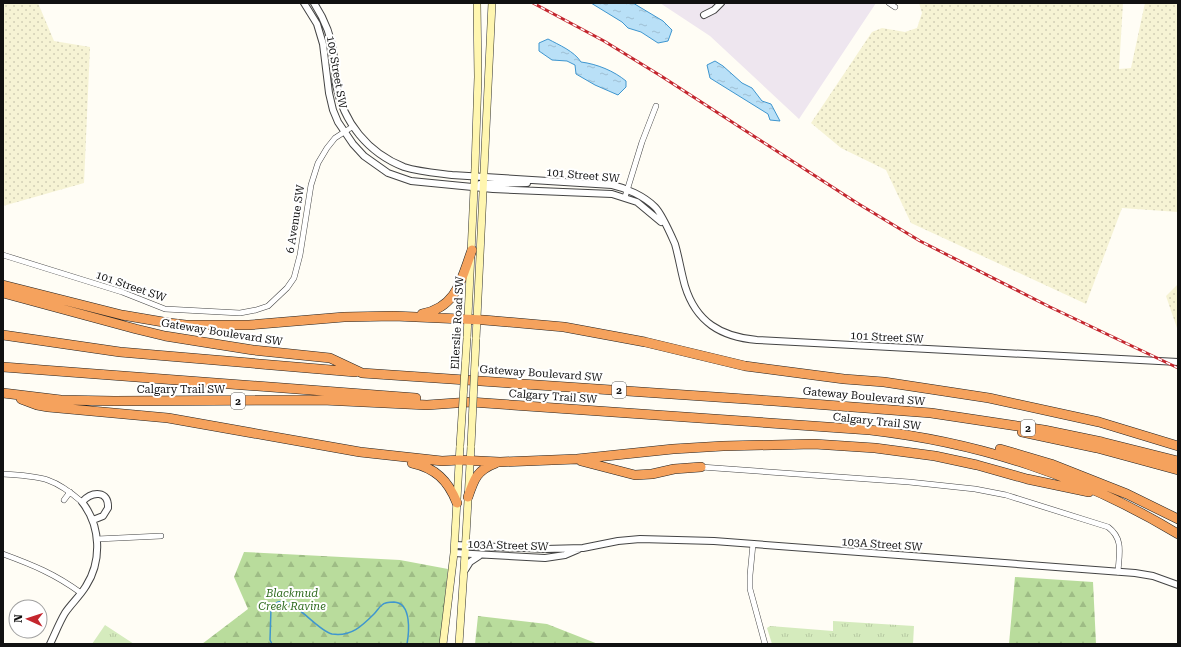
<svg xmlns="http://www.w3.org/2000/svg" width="1181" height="647" font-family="'Roboto Serif',serif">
	<defs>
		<pattern id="farmland-dots" width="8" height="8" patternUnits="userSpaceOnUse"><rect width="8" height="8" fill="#f6f3d4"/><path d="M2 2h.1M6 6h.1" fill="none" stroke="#d2cfb5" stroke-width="1.8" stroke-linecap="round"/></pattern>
		<pattern id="forest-firs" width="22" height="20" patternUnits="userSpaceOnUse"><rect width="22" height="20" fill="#b9dc9c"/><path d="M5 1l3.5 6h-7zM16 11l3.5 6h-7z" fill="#9ebc85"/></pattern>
		<pattern id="park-tufts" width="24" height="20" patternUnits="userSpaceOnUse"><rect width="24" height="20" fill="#d5ebbd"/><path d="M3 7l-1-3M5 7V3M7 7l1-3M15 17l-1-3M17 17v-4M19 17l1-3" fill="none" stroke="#b6c8a1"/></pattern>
		<pattern id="water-ripples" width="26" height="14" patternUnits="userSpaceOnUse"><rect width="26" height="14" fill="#b9e0f7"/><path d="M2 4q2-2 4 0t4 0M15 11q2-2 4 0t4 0" fill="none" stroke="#9ebfd3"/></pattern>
	</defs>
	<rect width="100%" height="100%" fill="#fffdf5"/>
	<path fill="#eee6ef" d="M660,3H876L799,119L710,36Z"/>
	<path fill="url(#farmland-dots)" d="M3,3H38L54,41L90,47L84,183L3,206Z
		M919,3H1123L1119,69L1131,68L1145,3H1178V212L1122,208L1086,304L911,223L886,170L841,148L811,123L872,32L882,28L905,32L917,28L922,13Z
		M1178,284V331L1166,296Z"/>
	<path fill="url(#forest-firs)" d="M244,552L400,560L448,569L440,644H202L248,609L234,577Z
		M1015,577L1093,582L1096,644H1009Z
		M478,616L547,624L598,644H475Z"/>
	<path fill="url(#park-tufts)" d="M833,621L914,626L913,644H772L767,628L770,626L833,631Z
		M105,625L134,644H92Z"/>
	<path fill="url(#water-ripples)" stroke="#3f96cf" d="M591,3H633L663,21L672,30L668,41L658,43L641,32L628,28L622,22Z
		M548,39C559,45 574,51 581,62C597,64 614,71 626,81V87L618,95L595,85L576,74L575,65L567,61L552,60L539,51V43Z
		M715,61L723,66L742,83L752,88L762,101L771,104L780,121L770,120L768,114L710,78L707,65Z"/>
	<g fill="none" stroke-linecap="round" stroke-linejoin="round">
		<path stroke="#3f96cf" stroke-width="1.5" d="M272,644L270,640L271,608C273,606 275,603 278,602C294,597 317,631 332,634C351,637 362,626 374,614C377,611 379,607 382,605C385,602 390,602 394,602C412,603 409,633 407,644"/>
		<g stroke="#444" stroke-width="6">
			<path id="minor" d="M889,3L895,7
				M625,197L642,142L656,106
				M3,255L122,292L165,309L240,313L256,310L268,306L287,288L294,278L300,255L311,185L318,163L327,148L335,138L352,127
				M701,467L909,482L975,489L1006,495L1108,527C1124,539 1119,554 1118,572
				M3,474C41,477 52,476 82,502
				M64,500L70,492
				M97,539L161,536
				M753,544L750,575V589L765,644
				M3,554C33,565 55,574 81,593"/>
		</g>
		<g stroke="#444" stroke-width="8">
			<path id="tertiary" d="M304,3L317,24L323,44L329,93L333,110L338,122L353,144L364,156L388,173L411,181L493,189L612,194L637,202L661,222
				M314,3C325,20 332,37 334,57C335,66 335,75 336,84C343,122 368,153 404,167C420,172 436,173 452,175L612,185C626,188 644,196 655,207C662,214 671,235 675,244C679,258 681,272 685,286C696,322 721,337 757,340L1178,362
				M704,15L714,10L721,3
				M480,184L527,183
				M455,545L545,549L583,548L618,541L640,539L714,541L1135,573L1153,576L1178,585
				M454,553L545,558L565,555L579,549
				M465,570L470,562L479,556
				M50,644C55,634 59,623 65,613C71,604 80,596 86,586C102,561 101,526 82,502C92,491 109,490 108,508L103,516L93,520"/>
		</g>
		<g stroke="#333" stroke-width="8">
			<path id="secondary" d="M467,338L475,168L478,77L477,3
				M476,339L492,3
				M443,644L454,553L460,446
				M459,644L465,554L471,446"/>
		</g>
		<g stroke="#222" stroke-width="10">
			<path id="motorway" d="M3,285L122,315L169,323L186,325H249L344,317L394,316L484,320L564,327L645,342L745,366L844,379L884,382L989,398L1099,422L1178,446
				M3,293L136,329L165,336L253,350L330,358L362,373L774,401L931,413L1044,430L1102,442L1178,461
				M422,314C457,307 461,280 472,250
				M3,335L120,352L355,372
				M3,367L416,398
				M3,393L61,400L114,401L322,400L427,405L470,402L870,430C982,443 1082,476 1178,534
				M21,399L37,405L48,407L168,418L360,452L442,461L460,460L500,462L577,459L673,449L723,446L814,444L875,448L935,456L977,465L1027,479L1089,492
				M1022,432L1097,448L1178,470
				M1000,449L1051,464L1127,494L1178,519
				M581,461L635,475L652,474L674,469L701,467
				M412,463C435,468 448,480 457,503
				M468,497C474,479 477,470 496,463"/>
		</g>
		<use href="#minor" stroke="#fff" stroke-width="5"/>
		<use href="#tertiary" stroke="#fff" stroke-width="6"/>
		<use href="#secondary" stroke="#fff6b0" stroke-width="7"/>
		<use href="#motorway" stroke="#f5a25d" stroke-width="9"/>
		<g stroke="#c4262e" stroke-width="3">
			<path id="rail" d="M533,3L604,41L661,76L857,203L920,241L1050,307L1178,368"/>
		</g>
		<use href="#rail" stroke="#fff" stroke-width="1.5" stroke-dasharray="4.5" stroke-linecap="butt"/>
		<g stroke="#333" stroke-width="8" stroke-linecap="butt">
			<path id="secondary-bridge" d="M460,446L467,338
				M471,446L476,339"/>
		</g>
		<use href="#secondary-bridge" stroke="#fff6b0" stroke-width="7"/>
	</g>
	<g text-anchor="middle" stroke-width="4" stroke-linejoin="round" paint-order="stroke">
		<g fill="#fff" stroke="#585858" stroke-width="1">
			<rect x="612" y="382" width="14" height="16" rx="3"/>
			<rect x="231" y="393" width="14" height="16" rx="3"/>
			<rect x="1021" y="420" width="14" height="16" rx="3"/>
		</g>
		<g font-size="10" font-weight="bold" fill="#111">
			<text x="619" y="394">2</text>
			<text x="238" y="405">2</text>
			<text x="1028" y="432">2</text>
		</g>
		<g font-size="11" fill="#111" stroke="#fff">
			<text transform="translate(337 72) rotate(80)" y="4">100 Street SW</text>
			<text transform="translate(583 175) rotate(5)" y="4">101 Street SW</text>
			<text transform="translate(295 219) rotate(-81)" y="4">6 Avenue SW</text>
			<text transform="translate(131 286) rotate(19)" y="4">101 Street SW</text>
			<text transform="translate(457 323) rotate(-87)" y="4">Ellerslie Road SW</text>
			<text transform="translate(222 332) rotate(9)" y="4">Gateway Boulevard SW</text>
			<text transform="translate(887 337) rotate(3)" y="4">101 Street SW</text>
			<text transform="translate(541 373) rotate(4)" y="4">Gateway Boulevard SW</text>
			<text x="181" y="393">Calgary Trail SW</text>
			<text transform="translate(553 396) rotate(4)" y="4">Calgary Trail SW</text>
			<text transform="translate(864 396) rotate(5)" y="4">Gateway Boulevard SW</text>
			<text transform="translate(877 421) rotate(6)" y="4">Calgary Trail SW</text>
			<text transform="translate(882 544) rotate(4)" y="4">103A Street SW</text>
			<text transform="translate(508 545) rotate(2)" y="4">103A Street SW</text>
		</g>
		<g font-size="11" font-style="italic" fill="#2f6b1f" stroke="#fff">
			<text x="292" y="597">Blackmud<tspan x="292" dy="13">Creek Ravine</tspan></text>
		</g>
	</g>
	<rect width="1181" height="647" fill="none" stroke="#111111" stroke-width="8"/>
	<g transform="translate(28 619) rotate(273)"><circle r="19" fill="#ffffff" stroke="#a0a0a0"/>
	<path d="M0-3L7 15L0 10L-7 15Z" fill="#c4262e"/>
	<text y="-6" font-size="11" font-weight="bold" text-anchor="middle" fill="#111111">N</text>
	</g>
</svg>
